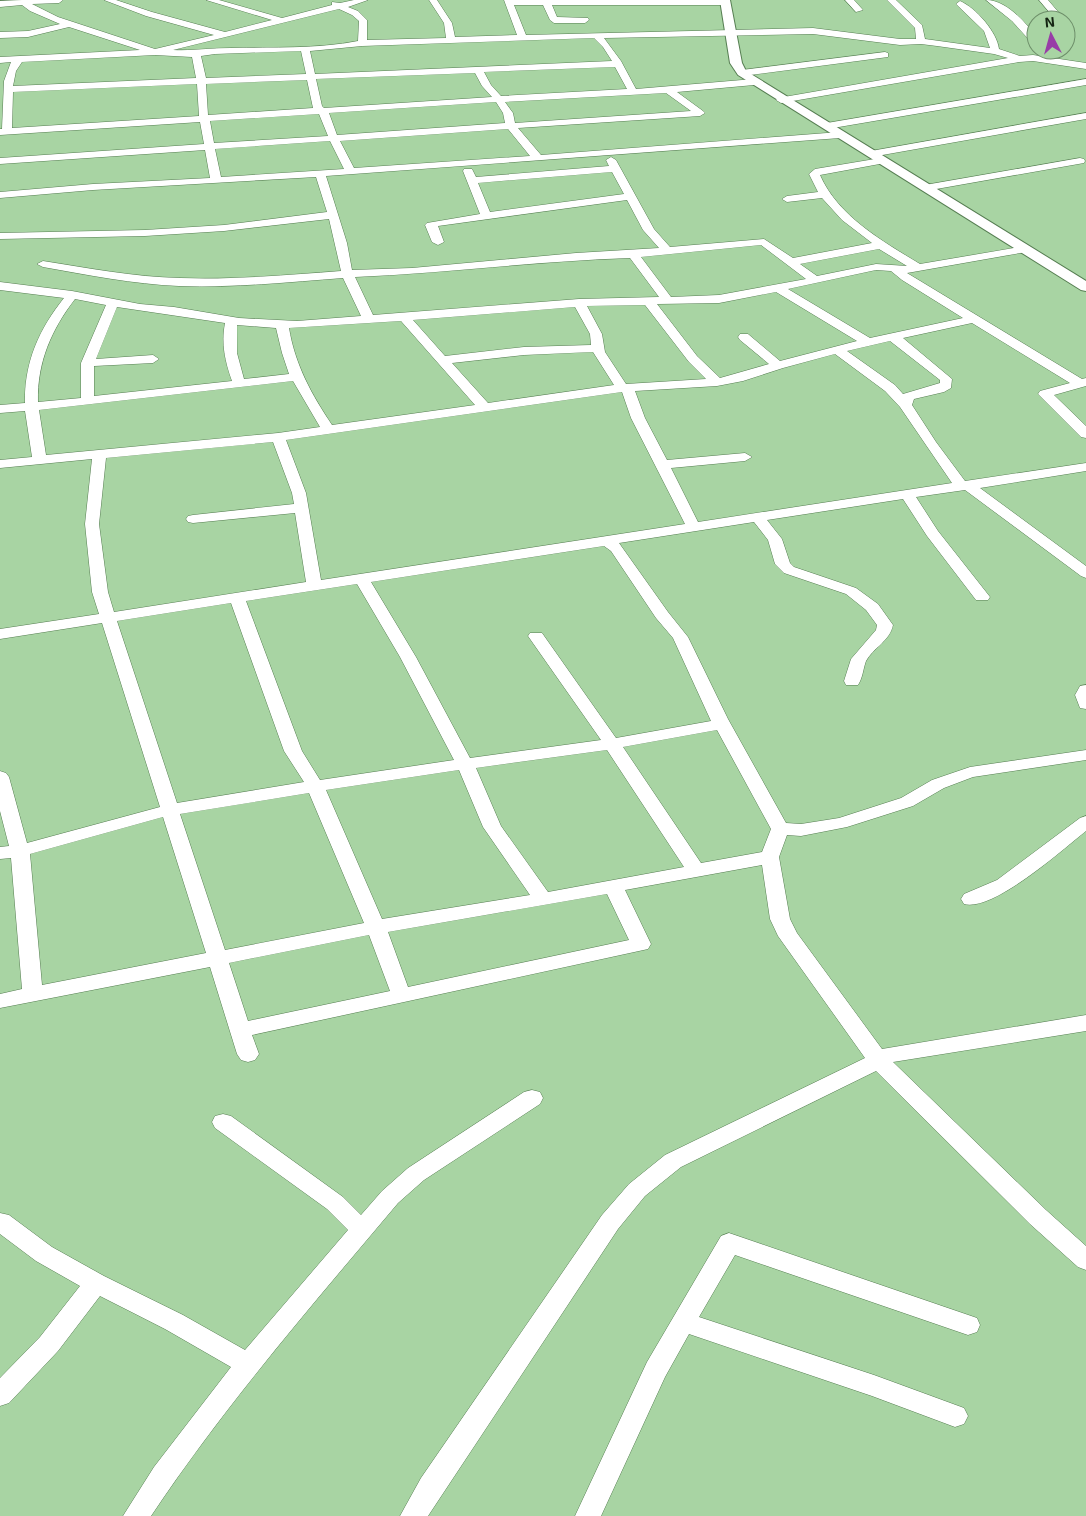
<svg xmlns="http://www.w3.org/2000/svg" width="1086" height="1516" font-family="'Exo 2',sans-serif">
	<rect width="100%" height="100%" fill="#a8d4a3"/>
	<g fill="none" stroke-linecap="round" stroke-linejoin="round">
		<g stroke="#567e52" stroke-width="1">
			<path id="minor" d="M22,0H63L59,3L32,4L58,17L155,49L214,35L146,16L104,0H116L152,12L225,32L272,20L206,0H219L282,18L332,5V2L340,3L354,0H368L348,7L358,11L367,20V40L446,38L444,23L429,0H437L452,23L455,37L517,35L504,0H727L729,2L725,5H552L557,17L588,18L589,20L585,23H554L550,20L543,5H514L526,35L813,28L900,39H916L915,28L887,0H896L922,25L925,39L990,48L984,31L956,4L960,1C976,8 997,32 999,49L1020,56L1033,55L1086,63V69L1033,61L1019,62L781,103L776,100L778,98L1008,58L994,54L937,46L921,44L900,45L813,34L604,38L621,61L636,89L754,79L759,82L754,85L677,92L703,111L705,113L700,116L518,128L541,155L840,132L845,135L840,138L326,176L347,243L352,270L412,268L576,253L659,248L643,230L627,200L438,226L444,242L438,245L432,242L425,225L427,223L480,214L463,171L464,169H472L476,177L609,166L606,160L611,157L616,160L654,229L670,247L764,239L793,258L872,243L842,220L822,198L787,202L782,199L787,196L818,192L809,174L815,169L881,158L885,159L886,161L885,163L820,175C838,216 882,241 920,264L1026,246L1030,247L1032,249L1026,252L907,273L1082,379L1086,378V386L1054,395L1086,426V438L1081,437L1038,394L1040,391L1070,383L972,323L903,338L952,379L951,388L944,392L914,399L912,405L936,442L965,481L1086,463V471L980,488L1086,566V578L1081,576L965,490L916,497L938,531L990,597L988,600H976L927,536L903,499L767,520L782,539L790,563L794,567L856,588L878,604L893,625C890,641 873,648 866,661C863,669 863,677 858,685H846L844,681L851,659L876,630L877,625L866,610L846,594L784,573L775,564L768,540L754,522L619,543L668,612L688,637L728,719L786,823L801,824L839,818L901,798L932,780L970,767L1086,750V760L973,777L944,788L913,806L847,827L801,836L787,835L779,857L790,919L797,933L882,1049L1086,1015V1031L893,1062L1046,1210L1086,1246V1270L1078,1267L1030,1224L876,1071L681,1167L645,1196L618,1229L428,1516H400L421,1478L602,1215L629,1184L665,1155L865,1058L778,936L770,919L762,865L625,890L651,944L648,949L252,1035L259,1054L255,1060L248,1062L241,1060L237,1054L210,967L0,1008V994L22,989L11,858L0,859V847L9,846L0,811V771L6,773L9,777L27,843L160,807L102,623L0,639V629L99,614L92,592L85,524L92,459L0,468V460L32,457L25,411L0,413V405L25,403C24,363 39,329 64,298L0,290V282L72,291L140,304L174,307L239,318L297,321L361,316L343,278C289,282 234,288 179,286C133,284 88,275 43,267L37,264L43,261C88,268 134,277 180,278C233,280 287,275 341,271L329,219L224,231L145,236L0,239V233L145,230L224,225L327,212L316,177L93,190L0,198V192L93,184L210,178L205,150L0,164V158L204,144L200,122L0,135V129H2L4,81L11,62L0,63V57L140,50L69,27L28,37L0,38V32L28,31L60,24L30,11L22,5L0,7V1ZM339,9L352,15L359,21L358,41C317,49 273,47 231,48C211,48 193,51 173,50ZM594,38L603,47L612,61L315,74L310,51L362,46ZM301,51L306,74L206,78L201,56L215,54ZM155,55L192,57L196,78L13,86L16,71L22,62ZM615,67L627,89L501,96L491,85L484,72ZM475,73L482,86L492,97L324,108L322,106L316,79ZM307,80L313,108L208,115L206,84ZM197,84L199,116L12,128L13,92ZM666,93L691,111L515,123L513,113L505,102ZM496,102L503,113L505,123L337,135L329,113ZM319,114L328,136L214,143L210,121ZM508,129L530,156L354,168L340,141ZM330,141L344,169L221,177L215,149ZM612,172L624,194L490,212L478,183ZM761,245L806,279L719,295L671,297L641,257ZM879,249L907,266L876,264L817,276L800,264ZM630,258L659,297L579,299L373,315L355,277C447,273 538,261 630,258ZM876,270L891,271L902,280L963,318L870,338L788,289ZM776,292L857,341L780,361L748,334H740L738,337L740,340L769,364L720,378L697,356L657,304L719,303ZM75,299L106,305L81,363V398L38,402C37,363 51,330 75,299ZM645,305L689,362L706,379L626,384L605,352L602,334L587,306ZM117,307L225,323C221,344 225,361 232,381L94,396V366L153,363L159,359L153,355L96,359ZM575,307L590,334L591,345L524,347L445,356L413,320ZM401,321L475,405L332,425C312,395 295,365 289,328ZM237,325L276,328L282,353L289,374L244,379L237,353ZM890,341L940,380V383L903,394L895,385L847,351ZM593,352L614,385L488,403L452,363L524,355ZM835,354L885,391L900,407L952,483L698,522L671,468L745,461L752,457L745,453L667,460L645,418L635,391L717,386L743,381L783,368ZM293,381L320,427L278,433L46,455L39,410ZM622,392L631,418L685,524L321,580L306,493L286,440ZM273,442L292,493L294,504L193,515L188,516L186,519L188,522L193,523L295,513L306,582L114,612L108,592L99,524L106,458ZM604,546L611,551L656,618L673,638L711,721L616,738L542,633H530L528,636L601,740L470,758L416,657L371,582ZM357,584L400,657L454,760L320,780L302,751L246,601ZM231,603L284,751L304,782L177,803L117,621ZM717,730L771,829L762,852L701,863L623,747ZM607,750L684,867L548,892L501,826L476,768ZM459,770L483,827L530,895L382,919L326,790ZM309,793L364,923L225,950L180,814ZM163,817L206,953L42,985L30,854ZM607,894L629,940L408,987L388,932ZM369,935L390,991L248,1021L229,963Z
				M845,0H854L863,10L856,12Z
				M986,0C1006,0 1024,21 1036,36V45L1033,44L1012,21Z
				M1039,0H1048L1065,20H1056Z
				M885,52L888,53V57L742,76L737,73L742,70Z
				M1086,79V85L827,129L822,126L827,123Z
				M1086,113V119L871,157L866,154L871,151Z
				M1080,158L1084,159L1085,161L1084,163L925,191L920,188L925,185Z
				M1086,685V709L1080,708L1075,695L1080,686Z
				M1086,816V831C1062,850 993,912 964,904L961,899L964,894L997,880L1080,818Z
				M532,1090L540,1092L543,1098L540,1104L424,1180L398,1203C313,1304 225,1405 151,1516H123L154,1467L231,1367L165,1329L100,1296L58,1351L9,1403L0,1406V1378L40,1337L80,1286L36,1261L0,1234V1213L9,1215L52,1247L104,1276L183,1315L245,1350L348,1230L327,1209L215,1128L212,1122L215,1116L223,1114L231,1116L343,1197L361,1215L382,1191L408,1168L524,1092Z
				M729,1233L977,1318L980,1325L977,1332L968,1335L735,1255L699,1317L874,1375L964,1408L968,1416L964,1424L955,1427L872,1396L689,1334L665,1377L601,1516H575L647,1362L721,1236Z"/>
		</g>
		<g stroke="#567e52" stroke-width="2">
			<path id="tertiary" d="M720,0H730L742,63L746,71L1086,281V291L1081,290L738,75L730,63Z"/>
		</g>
		<use href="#minor" fill="#fff" fill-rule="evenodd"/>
		<use href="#tertiary" fill="#fff" fill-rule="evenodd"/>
	</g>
	<g transform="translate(1051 35) rotate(354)"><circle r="24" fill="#a8d4a3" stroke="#6d8e69"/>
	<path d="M0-4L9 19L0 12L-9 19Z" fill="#983da7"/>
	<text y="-8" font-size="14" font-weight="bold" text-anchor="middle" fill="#142412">N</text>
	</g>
</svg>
